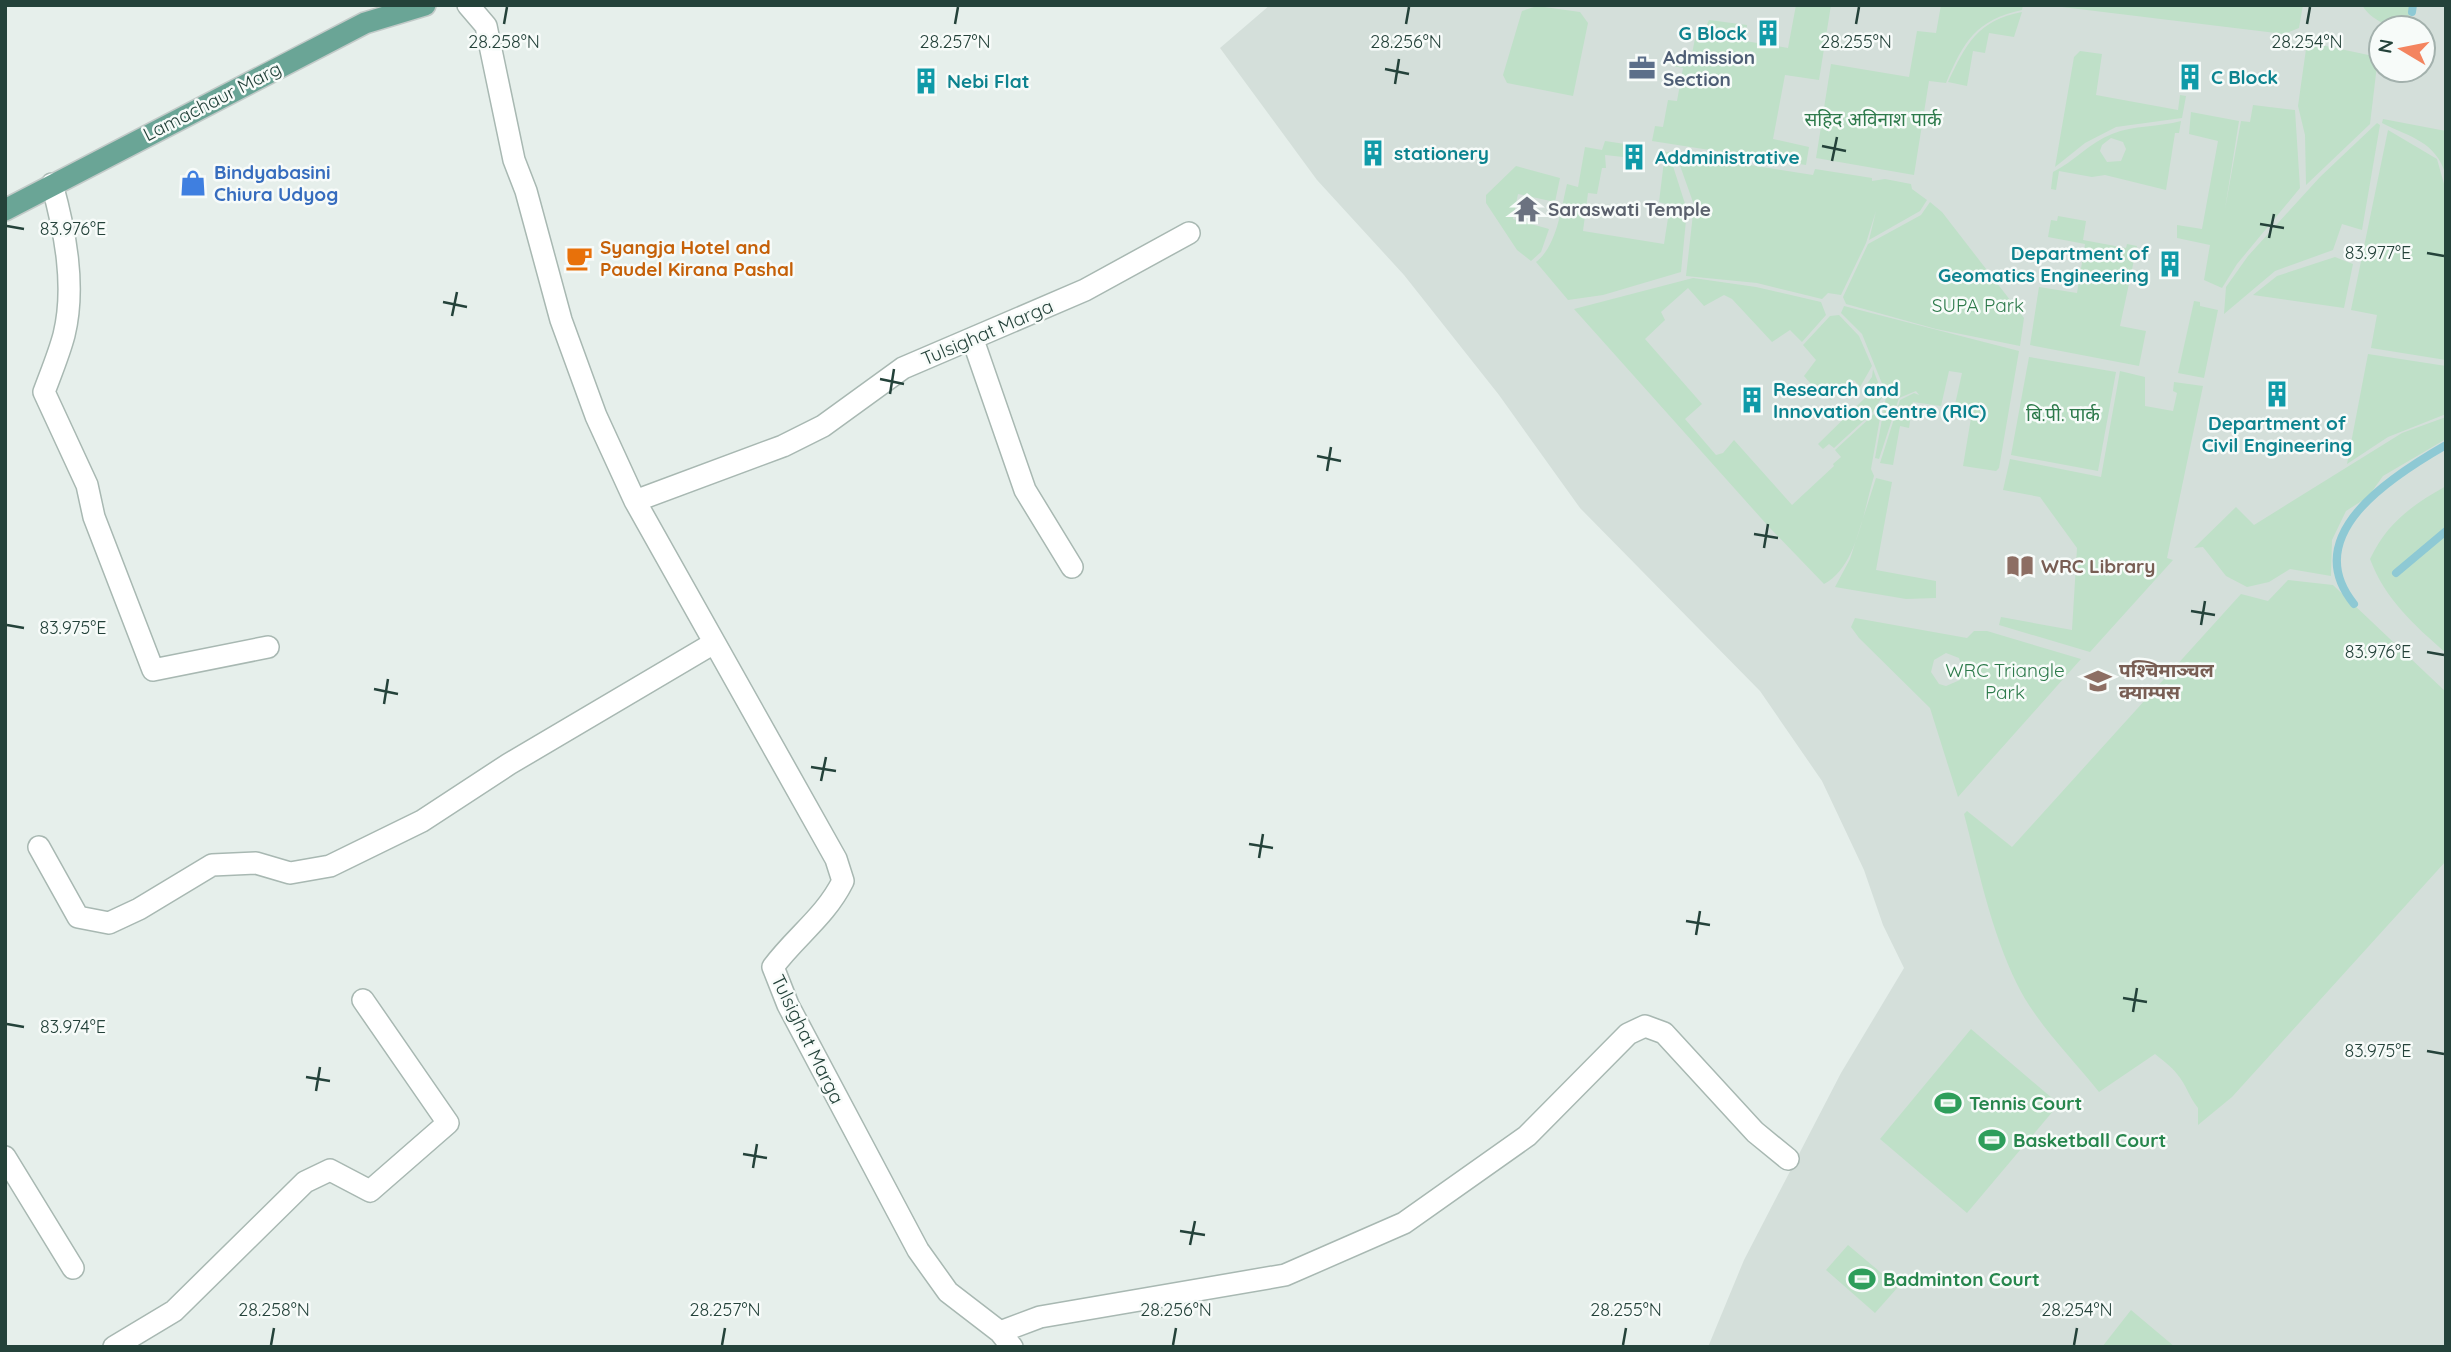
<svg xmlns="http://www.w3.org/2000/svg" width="2451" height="1352" font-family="Quicksand,'Noto Sans Devanagari',sans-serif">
	<rect width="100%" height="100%" fill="#e6efeb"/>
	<path fill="#d4dfda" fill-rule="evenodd" d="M1270,5H2446V1347H1708L1744,1260L1841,1073L1904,968L1883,925L1864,870L1822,781L1760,691L1580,508L1499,395L1404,275L1317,180L1220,48ZM2381,28H2423V70H2381Z"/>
	<path fill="#bfe0c8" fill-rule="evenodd" d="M1796,5H1831L1819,80L1785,75L1773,139L1809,147L1806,165L1652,141L1655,126L1663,127L1668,100L1677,101L1683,68L1673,66L1674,57L1691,59L1697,28L1706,27L1709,20L1747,25L1745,41L1788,48Z
		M1941,5H2023L2022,10C1976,20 1964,41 1946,83L1929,81L1914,175L1816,158L1831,64L1909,77L1917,31L1936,33Z
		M2303,5L2299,28L2284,34L2054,6Z
		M2362,5H2413L2406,28C2389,28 2371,20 2362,5Z
		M1537,6L1580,12L1588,23L1573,96L1507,83L1503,75L1522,11Z
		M2022,12L2014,37L1989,33L1985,53L1973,51L1967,86L1948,82C1966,44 1978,20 2022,12Z
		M2307,42L2378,57L2370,124L2306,185L2305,135L2298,106Z
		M2080,51L2102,54L2096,95L2178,110L2180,95L2186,96L2182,118L2116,127L2085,143L2055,167L2074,57Z
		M2253,105L2295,110L2300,188L2237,264L2222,288L2204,280L2210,245L2177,238V225L2202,229L2218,141L2189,134L2191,112L2239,121L2225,209L2241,121L2250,122Z
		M2383,119L2446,131V175C2435,141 2412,138 2382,123Z
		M2181,121L2179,133H2175L2166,190L2105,175L2092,177L2059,171L2056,190L2051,189L2053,172C2075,161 2089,143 2112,134C2134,125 2159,127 2181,121ZM2111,138L2123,142L2126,149L2121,161L2107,162L2100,151L2102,145Z
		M2377,123L2380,125L2362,230L2342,224L2333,250L2275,271L2224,314L2226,287L2248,256L2320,177Z
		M2388,130L2437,159L2446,191V360L2371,348L2377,315L2351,310Z
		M1605,141L1625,144L1623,157L1605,155L1606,168H1602L1597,194L1588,193L1583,231L1664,244L1670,205L1659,202L1664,161L1672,163L1687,210L1681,272L1603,295L1568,300L1536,262C1557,246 1561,209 1567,184L1578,187L1585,147L1602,150Z
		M1661,151L1813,175L1815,169L1872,178V181L1885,179L1911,184L1912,189L1927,200L1920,211L1869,240L1876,211L1866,243L1841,295L1828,293L1822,299L1757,283L1686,276L1694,205L1677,157L1661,155Z
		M1516,166L1560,178L1555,202L1518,194L1513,219L1549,229L1541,252L1531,261L1517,250L1486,203V195Z
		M1930,202L1942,212L2024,318L2020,346L1936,329L1846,304L1843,297L1868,244L1921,215Z
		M2058,216L2086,221L2083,240L2126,248L2127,244L2137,246L2120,326L2146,331L2139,366L2030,345L2039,287L2077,293L2085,244L2048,237L2051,220L2057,221Z
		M2335,257L2353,264L2344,308L2253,295L2277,276Z
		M1693,278L1756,287L1821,302L1826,315L1802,342L1790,330L1772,342L1732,299L1724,295L1704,306L1688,288L1661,312L1665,320L1645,339L1702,404L1685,419L1716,455L1723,453L1734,440L1792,505L1834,466L1833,464L1841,457L1835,450L1873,415L1883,401L1871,469L1874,476C1864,509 1857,567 1824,584L1769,527L1574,309Z
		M2194,301L2200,302V306L2218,310L2204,378L2178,373Z
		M1844,306L2019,351L1999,468L1996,471L1963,466L1972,412L1954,409L1962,373L1949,371L1941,406L1913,402L1909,428L1900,426L1893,465L1880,463L1900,400L1914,393L1919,395L1916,391L1899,398L1879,459L1875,458L1886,397L1883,386L1862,334L1841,313Z
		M1839,315L1859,336L1872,366L1860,387L1854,380L1831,400L1821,388L1817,391L1804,376L1816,360L1803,345L1830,316Z
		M2368,354L2446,366V414L2388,437L2347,464Z
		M2029,357L2116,372L2098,471L2011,455Z
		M1873,369L1883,396L1872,413L1834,448L1829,444L1823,449L1818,444L1867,396L1862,390L1872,377Z
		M2120,371L2145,377V406L2173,411L2177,393L2173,391L2174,382L2203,386L2167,558L2173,560L2090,652L1999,625L2001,617L2072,630L2077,548L2040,497L2003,490L2010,459L2101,477Z
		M2446,417V439L2383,476L2368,497L2346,511L2332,540L2331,576L2290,569L2269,582L2247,587L2226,576L2203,547L2194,548L2236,507L2254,525L2402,433Z
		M1876,478L1892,482L1876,570L1936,581V598L1906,599L1835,587L1850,559Z
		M2446,486V653C2414,625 2385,599 2370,559C2388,522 2411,506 2446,486Z
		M2288,580L2333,585L2446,692V861L2232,1097L2198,1125V1108C2189,1097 2186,1084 2177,1074C2171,1066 2162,1060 2155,1054L2099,1092C2072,1058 2036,1023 2017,984C1991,931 1979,871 1964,814L1967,811L2012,847L2241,594L2268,601Z
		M1855,618L1967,638L1974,631H1987L2081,659L1958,797L1930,708L1859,638L1851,627ZM1946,653L1959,658L1963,672L1960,680L1946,686L1939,684L1931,672L1934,660Z
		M1971,1029L2059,1104L1967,1213L1880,1139Z
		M1848,1245L1898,1287L1875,1313L1826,1270Z
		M2131,1310L2175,1347H2102Z"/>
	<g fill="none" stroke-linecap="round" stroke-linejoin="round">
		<path stroke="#8ec9d4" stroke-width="8" d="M2412,12L2413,5
			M2396,573L2446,531
			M2354,604C2298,535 2392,476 2446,445"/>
		<g stroke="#a8b8b2" stroke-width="24">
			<path id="minor" d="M468,5L486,26L514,160L526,191L561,320L596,416L635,501L836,859L843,881C825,917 796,936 773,967L788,1005L918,1250L948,1292L1000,1332L1012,1347
				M52,184C65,231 76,286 64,335C59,354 51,373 44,392L87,485L94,517L153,670L268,647
				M973,340L1025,490L1072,567
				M635,501L783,446L823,426L903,368L1085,290L1189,233
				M39,847L78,917L109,923L139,909L212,865L256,863L290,873L330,866L422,821L509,764L714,643
				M5,1157L73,1268
				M1000,1332L1040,1317L1285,1275L1404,1223L1527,1136L1628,1034L1645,1026L1664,1033L1755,1132L1788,1159
				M114,1347L174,1311L305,1182L330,1170L370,1191L448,1123L363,1000"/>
		</g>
		<g stroke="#c2cac8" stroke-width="24">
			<path id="major" d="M5,210L365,23L425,5"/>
		</g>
		<use href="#minor" stroke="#fff" stroke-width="21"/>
		<use href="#major" stroke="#6aa596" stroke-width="21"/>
	</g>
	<path fill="none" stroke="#24423a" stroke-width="2.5" d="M504,24L507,7M955,24L958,7M1406,24L1409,7M1856,24L1859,7M2307,24L2310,7M1385,69L1409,74M1395,84L1399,59M1822,146L1846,151M1832,161L1837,137M2260,224L2284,228M7,226L24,229M2269,238L2274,214M2427,253L2444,256M443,302L467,307M452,316L457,292M880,379L904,384M890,394L894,369M1317,456L1341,461M1327,471L1331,447M1754,534L1778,538M1764,548L1768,524M2191,611L2215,615M7,625L24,628M2201,625L2205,601M2427,652L2444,655M374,689L398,694M384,704L388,679M811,767L836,771M821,781L826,757M1249,844L1273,848M1259,858L1263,834M1686,921L1710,925M1696,935L1700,911M2123,998L2147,1002M2133,1012L2137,988M7,1024L24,1027M2427,1051L2444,1054M306,1077L330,1081M316,1091L320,1067M743,1154L767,1158M753,1168L757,1144M1180,1231L1205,1235M1190,1245L1195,1221M271,1345L274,1328M722,1345L725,1328M1173,1345L1176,1328M1623,1345L1626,1328M2074,1345L2077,1328"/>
	<defs>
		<g id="building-bare" transform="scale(2.1)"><path d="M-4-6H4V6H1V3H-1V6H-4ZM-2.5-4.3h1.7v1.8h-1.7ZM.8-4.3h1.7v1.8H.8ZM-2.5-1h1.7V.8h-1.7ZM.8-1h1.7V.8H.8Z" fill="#0f9aa8" stroke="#f7fbf9" stroke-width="2.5" paint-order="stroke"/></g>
		<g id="office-bare" transform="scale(2.1)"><path d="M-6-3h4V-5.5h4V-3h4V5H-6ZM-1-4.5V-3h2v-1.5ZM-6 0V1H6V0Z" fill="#5c6f8a" stroke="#f7fbf9" stroke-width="2.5" paint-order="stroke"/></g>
		<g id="shop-bare" transform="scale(2.1)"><path d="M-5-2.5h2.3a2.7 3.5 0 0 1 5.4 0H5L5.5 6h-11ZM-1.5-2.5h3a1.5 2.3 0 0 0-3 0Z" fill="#3f7fe0" stroke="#f7fbf9" stroke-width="2.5" paint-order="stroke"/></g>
		<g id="temple-bare" transform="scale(2.1)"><path d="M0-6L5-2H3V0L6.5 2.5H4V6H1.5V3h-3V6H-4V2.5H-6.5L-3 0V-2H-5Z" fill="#6b7280" stroke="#f7fbf9" stroke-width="2.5" paint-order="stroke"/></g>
		<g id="cafe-bare" transform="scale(2.1)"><path d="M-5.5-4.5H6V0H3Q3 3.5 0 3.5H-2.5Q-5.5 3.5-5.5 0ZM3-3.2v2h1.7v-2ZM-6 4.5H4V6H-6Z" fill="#e8710a" stroke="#f7fbf9" stroke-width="2.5" paint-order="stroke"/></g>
		<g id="library-bare" transform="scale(2.1)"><path d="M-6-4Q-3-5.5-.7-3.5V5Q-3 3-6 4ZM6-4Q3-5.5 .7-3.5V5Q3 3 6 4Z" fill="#8d6e63" stroke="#f7fbf9" stroke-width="2.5" paint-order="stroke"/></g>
		<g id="university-bare" transform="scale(2.1)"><path d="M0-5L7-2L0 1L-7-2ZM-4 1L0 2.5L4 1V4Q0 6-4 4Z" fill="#8d6e63" stroke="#f7fbf9" stroke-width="2.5" paint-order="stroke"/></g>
		<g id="stadium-bare" transform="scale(2.1)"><path d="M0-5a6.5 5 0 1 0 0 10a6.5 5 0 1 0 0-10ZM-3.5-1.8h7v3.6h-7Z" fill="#2e9e5b" stroke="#f7fbf9" stroke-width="2.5" paint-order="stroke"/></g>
	</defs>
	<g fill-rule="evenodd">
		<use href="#building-bare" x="1768" y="33"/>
		<use href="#office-bare" x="1642" y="68"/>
		<use href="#building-bare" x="2190" y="77"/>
		<use href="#building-bare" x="926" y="81"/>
		<use href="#building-bare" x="1373" y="153"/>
		<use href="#building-bare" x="1634" y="157"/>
		<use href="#shop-bare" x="193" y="183"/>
		<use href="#temple-bare" x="1527" y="209"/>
		<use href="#cafe-bare" x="579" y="258"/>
		<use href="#building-bare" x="2170" y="264"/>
		<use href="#building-bare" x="2277" y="394"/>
		<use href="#building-bare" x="1752" y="400"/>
		<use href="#library-bare" x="2020" y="566"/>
		<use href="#university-bare" x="2098" y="681"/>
		<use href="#stadium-bare" x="1948" y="1103"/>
		<use href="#stadium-bare" x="1992" y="1140"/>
		<use href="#stadium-bare" x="1862" y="1279"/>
	</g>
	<g text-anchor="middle" stroke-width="5" stroke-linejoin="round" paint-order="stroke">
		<g font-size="19" font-weight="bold" fill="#0d838f" stroke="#f7fbf9" text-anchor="start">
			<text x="1747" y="40" text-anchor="end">G Block</text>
			<text x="2211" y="84">C Block</text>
			<text x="947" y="88">Nebi Flat</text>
			<text x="1394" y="160">stationery</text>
			<text x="1655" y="164">Addministrative</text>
			<text x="2149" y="260" text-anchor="end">Department of<tspan x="2149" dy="22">Geomatics Engineering</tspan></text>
			<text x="1773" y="396">Research and<tspan x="1773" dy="22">Innovation Centre (RIC)</tspan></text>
			<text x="2277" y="430" text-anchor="middle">Department of<tspan x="2277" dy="22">Civil Engineering</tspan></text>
		</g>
		<g font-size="19" font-weight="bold" fill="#4e5e75" stroke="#f7fbf9" text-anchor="start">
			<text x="1663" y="64">Admission<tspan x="1663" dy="22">Section</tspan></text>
		</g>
		<g font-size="19" fill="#24423a" stroke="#f7fbf9">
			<text transform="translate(212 101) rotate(-27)" y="7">Lamachaur Marg</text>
			<text transform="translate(987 332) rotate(-23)" y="7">Tulsighat Marga</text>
			<text transform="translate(808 1039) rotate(64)" y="7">Tulsighat Marga</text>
		</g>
		<g font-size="19" fill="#2d7a4b" stroke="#f7fbf9">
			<text x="1873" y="126">सहिद अविनाश पार्क</text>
			<text x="1978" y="312">SUPA Park</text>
			<text x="2063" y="421">बि.पी. पार्क</text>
			<text x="2005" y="677">WRC Triangle<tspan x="2005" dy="22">Park</tspan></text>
		</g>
		<g font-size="19" font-weight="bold" fill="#366cbe" stroke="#f7fbf9" text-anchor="start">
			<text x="214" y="179">Bindyabasini<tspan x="214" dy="22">Chiura Udyog</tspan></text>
		</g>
		<g font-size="19" font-weight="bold" fill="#5b616d" stroke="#f7fbf9" text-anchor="start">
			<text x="1548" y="216">Saraswati Temple</text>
		</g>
		<g font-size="19" font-weight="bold" fill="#c56008" stroke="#f7fbf9" text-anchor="start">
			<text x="600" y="254">Syangja Hotel and<tspan x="600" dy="22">Paudel Kirana Pashal</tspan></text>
		</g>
		<g font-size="19" font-weight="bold" fill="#785e54" stroke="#f7fbf9" text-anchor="start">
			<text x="2041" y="573">WRC Library</text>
			<text x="2119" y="677">पश्‍चिमाञ्‍चल<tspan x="2119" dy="22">क्याम्पस</tspan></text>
		</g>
		<g font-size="19" font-weight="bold" fill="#27864d" stroke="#f7fbf9" text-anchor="start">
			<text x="1969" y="1110">Tennis Court</text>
			<text x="2013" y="1147">Basketball Court</text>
			<text x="1883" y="1286">Badminton Court</text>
		</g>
	</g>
	<g font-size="18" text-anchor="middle" fill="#24423a" stroke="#f7fbf9" stroke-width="5" stroke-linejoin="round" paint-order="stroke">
		<text x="504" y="48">28.258°N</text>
		<text x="955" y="48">28.257°N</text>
		<text x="1406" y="48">28.256°N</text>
		<text x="1856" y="48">28.255°N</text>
		<text x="2307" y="48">28.254°N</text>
		<text x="73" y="235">83.976°E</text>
		<text x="2378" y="259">83.977°E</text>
		<text x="73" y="634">83.975°E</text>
		<text x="2378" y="658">83.976°E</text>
		<text x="73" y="1033">83.974°E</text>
		<text x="2378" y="1057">83.975°E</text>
		<text x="274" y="1316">28.258°N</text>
		<text x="725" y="1316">28.257°N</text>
		<text x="1176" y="1316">28.256°N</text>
		<text x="1626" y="1316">28.255°N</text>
		<text x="2077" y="1316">28.254°N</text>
	</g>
	<rect width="2451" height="1352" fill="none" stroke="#24423a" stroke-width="14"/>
	<g transform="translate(2402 49) rotate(280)"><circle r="33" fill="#f7fbf9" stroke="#a3b1ad" stroke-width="2"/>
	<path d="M0-5L12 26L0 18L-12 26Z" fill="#f4845f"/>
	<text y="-10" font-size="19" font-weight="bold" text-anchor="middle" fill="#24423a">N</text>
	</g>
</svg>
